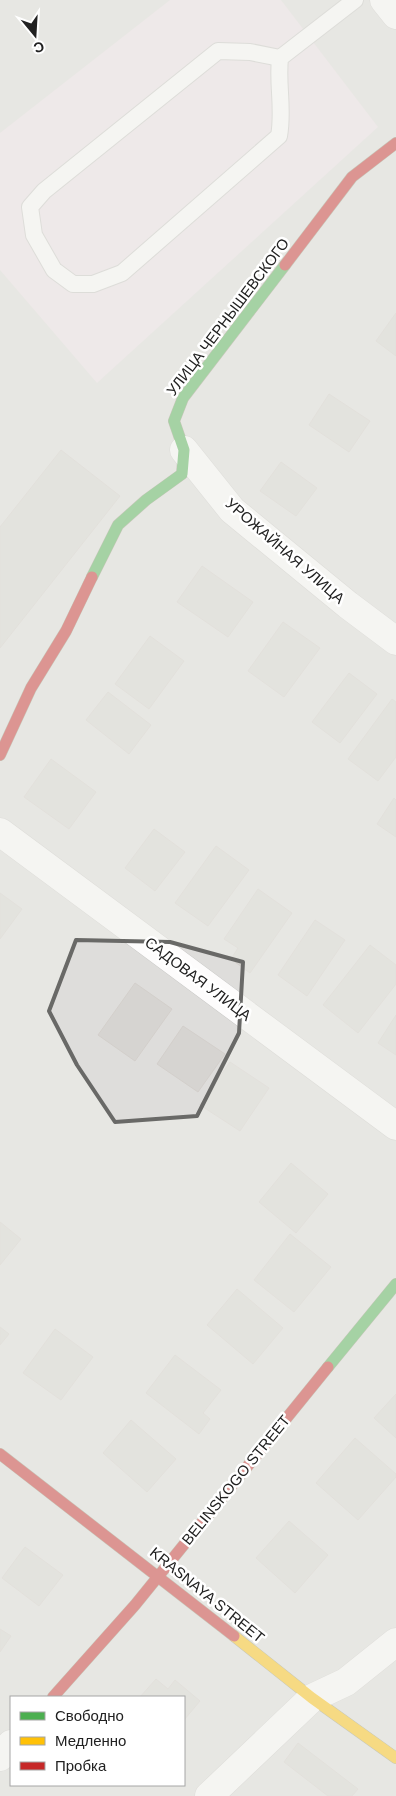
<svg xmlns="http://www.w3.org/2000/svg" width="396" height="1796" font-family="Helvetica,sans-serif">
	<rect width="100%" height="100%" fill="#efeeea"/>
	<path fill="#dedddb" fill-rule="evenodd" d="M0,0H396V1796H0ZM11,1697H184V1785H11Z"/>
	<path fill="#ede2e8" d="M170,0H281L378,127L97,383L0,270V133Z"/>
	<path fill="#d6d4d1" stroke="#d3cfcb" d="M396,313V356L376,341Z
		M329,394L370,421L349,452L309,425Z
		M61,450L120,496L0,648V527Z
		M281,462L317,488L296,516L260,491Z
		M202,566L253,602L228,637L177,602Z
		M283,622L320,648L284,697L248,671Z
		M150,636L184,661L149,709L115,684Z
		M349,673L377,694L340,743L312,722Z
		M108,692L151,725L129,754L86,720Z
		M392,699L396,702V757L378,781L348,759Z
		M51,759L96,792L69,829L24,797Z
		M394,798L396,800V837L377,824Z
		M154,829L185,852L155,891L125,868Z
		M216,846L249,870L208,926L175,903Z
		M258,889L292,913L250,973L231,959L238,948L224,939Z
		M0,893L22,909L0,939Z
		M315,920L345,940L307,996L278,975Z
		M370,945L396,965V984L358,1033L323,1005Z
		M135,983L172,1009L135,1061L98,1035Z
		M396,1015V1055L378,1043Z
		M183,1026L225,1054L198,1092L157,1064Z
		M230,1062L269,1088L240,1131L200,1105Z
		M291,1163L328,1194L296,1233L259,1202Z
		M0,1222L21,1239L0,1265Z
		M290,1234L331,1267L294,1312L254,1280Z
		M237,1289L283,1328L253,1364L207,1325Z
		M0,1327L9,1334L0,1345Z
		M55,1329L93,1357L61,1400L23,1373Z
		M175,1355L221,1390L203,1413L210,1419L199,1434L146,1393Z
		M396,1394V1438L374,1418Z
		M131,1420L176,1459L147,1492L103,1453Z
		M355,1438L396,1474V1477L358,1520L316,1483Z
		M289,1521L328,1555L295,1593L256,1558Z
		M25,1547L63,1575L39,1606L2,1578Z
		M0,1629L11,1636L0,1652Z
		M156,1679L168,1689L175,1680L200,1701L184,1720V1697H140Z
		M298,1743L358,1789L352,1796H328L284,1762Z"/>
	<g fill="none" stroke-linecap="round" stroke-linejoin="round">
		<g stroke="#c8c8c6" stroke-width="18">
			<path id="lane" d="M280,58L250,52L218,51L44,191L30,207L34,235L54,270L73,284H93L122,273L279,136C284,109 277,85 280,58L355,0"/>
		</g>
		<g stroke="#c8c8c6" stroke-width="29">
			<path id="street" d="M384,0L396,15
				M184,450L232,510L348,605L396,641
				M0,832L396,1126
				M0,1757L11,1744
				M209,1796L312,1698L346,1682L396,1642"/>
		</g>
		<g stroke="#979a80" stroke-width="12">
			<path id="fast" d="M92,577L118,525L146,500L182,474L184,450L174,421L183,398L285,265
				M328,1367L396,1284"/>
		</g>
		<g stroke="#979a80" stroke-width="12">
			<path id="slow" d="M234,1636L312,1698L396,1758"/>
		</g>
		<g stroke="#979a80" stroke-width="12">
			<path id="jam" d="M285,265L352,177L396,143
				M0,755L31,688L66,631L92,577
				M0,1454L234,1636
				M53,1697L135,1605L328,1367"/>
		</g>
		<use href="#lane" stroke="#fdfcfc" stroke-width="16"/>
		<use href="#street" stroke="#fdfcfc" stroke-width="28"/>
		<use href="#fast" stroke="#4caf50" stroke-width="11"/>
		<use href="#slow" stroke="#ffc107" stroke-width="11"/>
		<use href="#jam" stroke="#c62828" stroke-width="11"/>
	</g>
	<path d="M0 0H396V1796H0ZM76,940L170,942L243,962L239,1033L197,1116L115,1122L77,1065L49,1011Z" fill="#efeeea" fill-opacity=".55" fill-rule="evenodd"/>
	<path fill="none" stroke="#696967" stroke-width="4" stroke-linejoin="round" d="M76,940L170,942L243,962L239,1033L197,1116L115,1122L77,1065L49,1011Z"/>
	<g text-anchor="middle" stroke-width="5" stroke-linejoin="round" paint-order="stroke">
		<g font-size="15" fill="#212121" stroke="#fff">
			<text transform="translate(228 317) rotate(-53)" y="5">УЛИЦА ЧЕРНЫШЕВСКОГО</text>
			<text transform="translate(285 551) rotate(41)" y="5">УРОЖАЙНАЯ УЛИЦА</text>
			<text transform="translate(198 979) rotate(37)" y="5">САДОВАЯ УЛИЦА</text>
			<text transform="translate(236 1480) rotate(-51)" y="5">BELINSKOGO STREET</text>
			<text transform="translate(207 1595) rotate(39)" y="5">KRASNAYA STREET</text>
		</g>
	</g>
	<rect x="10" y="1696" width="175" height="90" fill="#ffffff" stroke="#a6a6a6"/>
	<rect x="20" y="1712" width="25" height="8" fill="#4caf50" stroke="#a6a6a6"/>
	<text x="55" y="1721" font-size="15" fill="#212121">Свободно</text>
	<rect x="20" y="1737" width="25" height="8" fill="#ffc107" stroke="#a6a6a6"/>
	<text x="55" y="1746" font-size="15" fill="#212121">Медленно</text>
	<rect x="20" y="1762" width="25" height="8" fill="#c62828" stroke="#a6a6a6"/>
	<text x="55" y="1771" font-size="15" fill="#212121">Пробка</text>
	<g transform="translate(35 35) rotate(162)" stroke="#ffffff" stroke-width="4" paint-order="stroke">
	<path d="M0-4L9 19L0 12L-9 19Z" fill="#212121"/>
	<text y="-8" font-size="14" font-weight="bold" text-anchor="middle" fill="#212121">С</text>
	</g>
</svg>
